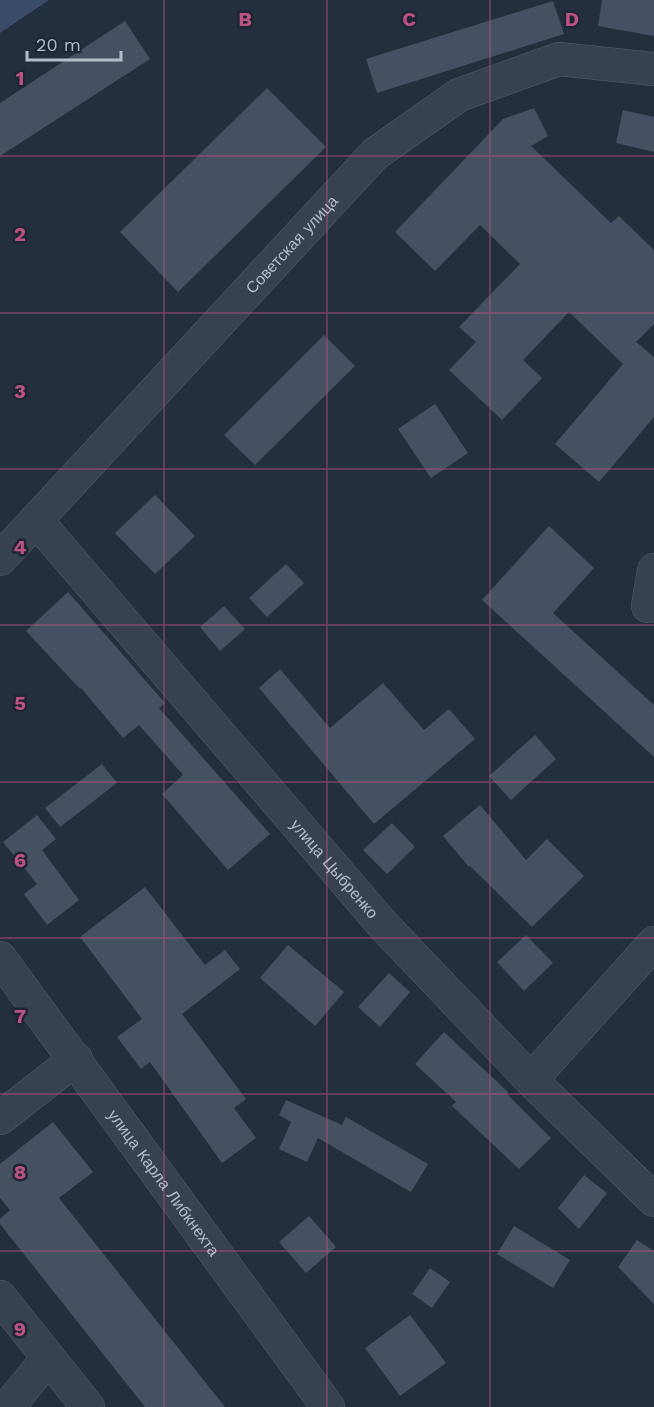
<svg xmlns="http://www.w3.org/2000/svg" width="654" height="1407" font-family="'Work Sans',sans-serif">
	<rect width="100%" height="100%" fill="#242f3e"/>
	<path fill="#394c67" d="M0,0H49L0,33Z"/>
	<path fill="#455162" d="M602,0H654V36L598,26Z
		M553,1L564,34L377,93L366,59Z
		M125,21L150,59L0,156V103Z
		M267,88L326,147L178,292L120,232Z
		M534,108L548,136L531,146L611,223L619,216L654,250V324L636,342L654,357V417L599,482L555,444L623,364L569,312L523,360L542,378L502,420L449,370L476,342L459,327L520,264L480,225L435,271L395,232L503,119Z
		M623,110L654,117V152L616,143Z
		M324,335L355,366L255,465L224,435Z
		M435,404L468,453L431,478L398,429Z
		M155,495L195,536L155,574L115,533Z
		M549,526L594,568L553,613L654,705V757L482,600Z
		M286,564L304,583L267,617L249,598Z
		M68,592L165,703L159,708L270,834L228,870L162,794L183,775L139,725L123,738L81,688L80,689L26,631Z
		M224,606L245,629L220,651L200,627Z
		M280,669L330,728L383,683L424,730L449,709L475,739L374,824L259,688Z
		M535,735L556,759L511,800L489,776Z
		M102,764L117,783L60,827L45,808Z
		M480,805L526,860L547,839L584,876L532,927L470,866L469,867L443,836Z
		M37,815L56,839L42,850L79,900L47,925L24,894L37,884L3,842Z
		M392,823L415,847L387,874L363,850Z
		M145,887L205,965L225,950L240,969L182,1014L246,1099L234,1108L256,1138L222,1163L150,1062L141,1069L117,1037L142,1019L80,937Z
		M526,935L553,963L524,991L497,962Z
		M288,945L344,992L315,1026L260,978Z
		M389,973L410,992L380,1027L358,1007Z
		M444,1032L508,1092L507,1094L551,1138L519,1169L452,1106L456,1102L415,1064Z
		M286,1100L342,1125L346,1117L428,1164L411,1192L318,1138L307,1162L279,1149L291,1122L279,1115Z
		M53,1122L93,1172L59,1198L225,1407H145L0,1224V1219L10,1210L0,1198V1164Z
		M584,1175L607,1193L579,1229L558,1208Z
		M309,1216L336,1247L306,1273L279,1242Z
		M514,1226L570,1260L553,1288L497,1254Z
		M637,1240L654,1251V1304L618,1267Z
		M430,1268L450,1282L432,1308L412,1294Z
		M410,1315L446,1363L400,1396L365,1348Z"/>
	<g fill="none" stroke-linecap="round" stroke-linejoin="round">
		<g stroke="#565f6c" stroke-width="34">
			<g id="minor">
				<path id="s1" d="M36,520L383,925L531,1080L654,1200"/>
				<path id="s2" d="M0,559L375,154L459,95L559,59L654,69"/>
				<path d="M648,606L654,570"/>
				<path id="s3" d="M0,958L328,1407"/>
				<path d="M531,1080L654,943"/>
				<path d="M0,1118L76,1059"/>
				<path d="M0,1297L88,1407"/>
				<path d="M8,1407L48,1358"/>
			</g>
		</g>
		<use href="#minor" stroke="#38414e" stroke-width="33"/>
	</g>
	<path fill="none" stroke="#bd5182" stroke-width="1.5" stroke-opacity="0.55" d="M164,0V1407M327,0V1407M490,0V1407M0,156H654M0,313H654M0,469H654M0,625H654M0,782H654M0,938H654M0,1094H654M0,1251H654"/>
	<g text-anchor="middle" stroke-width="5" stroke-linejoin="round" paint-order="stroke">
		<g font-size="16" fill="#b4bcc9" stroke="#1d2633">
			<text dy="6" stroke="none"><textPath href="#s2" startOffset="429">Советская улица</textPath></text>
			<text dy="6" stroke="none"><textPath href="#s1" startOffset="459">улица Цыбренко</textPath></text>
			<text dy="6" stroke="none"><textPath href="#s3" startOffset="278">улица Карла Либкнехта</textPath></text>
		</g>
	</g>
	<g font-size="20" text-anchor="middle" font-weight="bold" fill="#bd5182" stroke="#1d2633" stroke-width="5" stroke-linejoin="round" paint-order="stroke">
		<text x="245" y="26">B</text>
		<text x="409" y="26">C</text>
		<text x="572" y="26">D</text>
		<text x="20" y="85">1</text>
		<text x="20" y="241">2</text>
		<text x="20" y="398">3</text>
		<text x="20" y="554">4</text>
		<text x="20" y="710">5</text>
		<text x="20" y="867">6</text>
		<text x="20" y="1023">7</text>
		<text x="20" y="1179">8</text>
		<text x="20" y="1336">9</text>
	</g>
	<path d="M27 51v9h94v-9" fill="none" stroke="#b4bcc9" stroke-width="3"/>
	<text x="36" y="51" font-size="18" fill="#b4bcc9" stroke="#1d2633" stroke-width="4.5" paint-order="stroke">20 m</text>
</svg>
